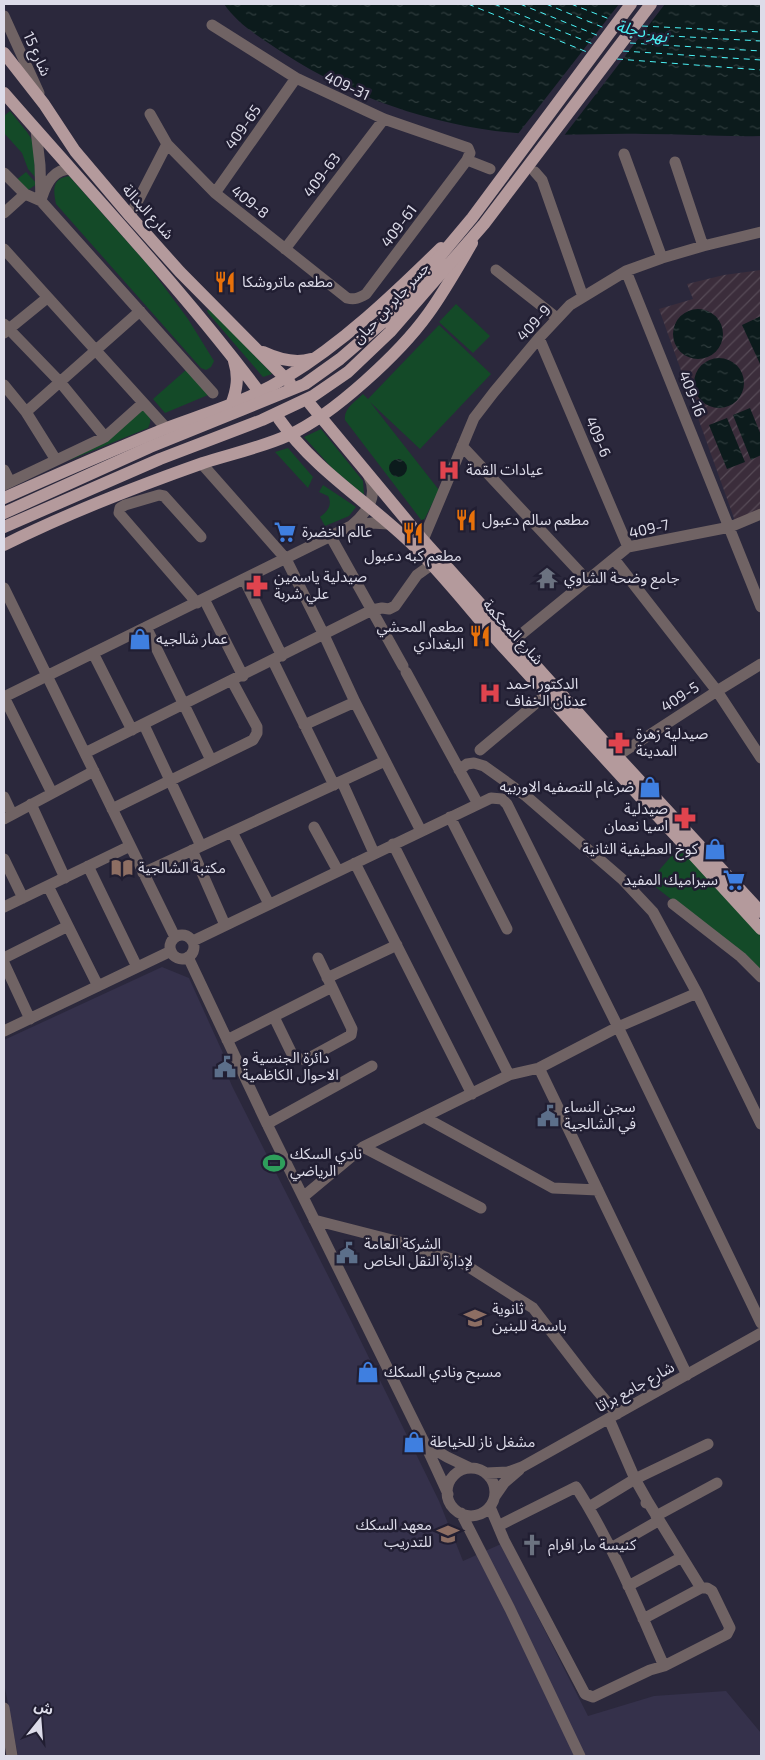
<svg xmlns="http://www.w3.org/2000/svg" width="765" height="1760" font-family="'Exo 2','Noto Sans Arabic',sans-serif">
	<defs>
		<pattern id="industrial-furrows" width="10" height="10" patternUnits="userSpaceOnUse" patternTransform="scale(1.25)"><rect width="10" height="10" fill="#3b2d3b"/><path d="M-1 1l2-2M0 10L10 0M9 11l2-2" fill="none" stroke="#574b57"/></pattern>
		<pattern id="water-ripples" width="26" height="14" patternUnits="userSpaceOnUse" patternTransform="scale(1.25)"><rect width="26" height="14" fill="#0c1b1c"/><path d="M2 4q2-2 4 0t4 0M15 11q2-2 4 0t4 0" fill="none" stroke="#2f3c3d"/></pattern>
	</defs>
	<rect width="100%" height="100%" fill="#2b283c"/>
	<path fill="url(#industrial-furrows)" d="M761,270V510L735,521L659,309L693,299L687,284L724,275Z"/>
	<path fill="#35314b" d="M162,967L189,978L227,1062L223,1064L232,1086L351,1321L439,1501L463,1561L501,1544L588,1716L654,1696L726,1691L761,1733V1756H18L4,1683V1040Z"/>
	<path fill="#144a28" d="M10,111L27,132L34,143L35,177L28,169L22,153L4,133V116Z
		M26,172L37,184L28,190L15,181Z
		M69,176L148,265L188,319L214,361L211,367L206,370L201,368L56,204C53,189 52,179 69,176Z
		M456,304L490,336L473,353L439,322Z
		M207,310H211L272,374L263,377L208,313Z
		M439,325L491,374L420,449L370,402L439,490L424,520L422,521L345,420C343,409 356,401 363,394L368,399Z
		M187,369L208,395L165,413L153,399Z
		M142,409C149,415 153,418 148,428L70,460L69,456Z
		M321,429L363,481L364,495L332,468L304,437Z
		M288,448L313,477L308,488L275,452Z
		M323,485L356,507L349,516L325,526L320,517C327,512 333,505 328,496L319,492Z
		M680,846L761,934V974L747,958L649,882Z"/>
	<path fill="url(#water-ripples)" d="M224,4H761V136C722,137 683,134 644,134C606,133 568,136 530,134C447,130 355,100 285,54C263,39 239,26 224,4Z
		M673 334a25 25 0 1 1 50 0a25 25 0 1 1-50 0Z
		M761,316V366L742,325Z
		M694 383a25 25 0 1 1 50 0a25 25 0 1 1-50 0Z
		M750,408L761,435V455L751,460L733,415Z
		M727,418L745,462L727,469L709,425Z
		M389 468a9 9 0 1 1 18 0a9 9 0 1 1-18 0Z"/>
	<path fill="#2b283c" d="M619,4H665L563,137L517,135Z"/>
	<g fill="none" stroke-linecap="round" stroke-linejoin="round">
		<path stroke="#4bf3f6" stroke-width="1" stroke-dasharray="6 5" stroke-linecap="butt" d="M468,4L587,52
			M494,4L593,44
			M520,4L599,36
			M546,4L607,29
			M571,4L612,20
			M642,26L761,32
			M635,34L761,41
			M630,43L761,51
			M623,51L761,60
			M617,59L761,70"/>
		<path stroke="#706364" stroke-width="11" d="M4,16L39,93
			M150,114L167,144L215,193L347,298C355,300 359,298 366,294L467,160L470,153L468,148L384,119L296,78L212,25
			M36,130L40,165L41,201
			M624,154L662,258
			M467,160L490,169
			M675,162L703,246
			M535,172L542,180L583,297
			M4,173L25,194L41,201L213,393
			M215,193L296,78
			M42,197C47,182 54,169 71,169
			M4,213L25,194
			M130,216L167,144
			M4,249L167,429
			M285,249L384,119
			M496,270L557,318
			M626,271L761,607
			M4,324L60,382L105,437
			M4,333L47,298
			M539,338L628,547
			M4,385L26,412L56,460
			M26,412L140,311
			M462,446L588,581
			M202,464L286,559L324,635L355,702L421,831
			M4,470L10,482
			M4,485L105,437L143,403
			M352,526L372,523L388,524
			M331,537L403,666
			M423,540L474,418L494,392L539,338L570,305L626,271L662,258L703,246L761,232
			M614,559L717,691L761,758
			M244,579L282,656
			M4,588L175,937
			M204,599L243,676
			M197,603L119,513L120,508L125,505L159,495L164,496L201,537
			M146,627L211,760
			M513,641L628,547L730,527L761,514
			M93,653L132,730
			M273,661L334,785
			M406,672L478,804
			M4,697L351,526C366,514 379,496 369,477
			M4,697L52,793
			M144,725L201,846
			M304,725L355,702
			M480,750L547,694
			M85,753L372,610L382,608L389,609L395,606L417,575L431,565
			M617,756L717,691L761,664
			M459,770L467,764L474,763L484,766L526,796L622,879L653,912L697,993L761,1124
			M342,782L374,853
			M4,797L12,814
			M31,804L65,878
			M112,809L253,740L257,733V727L232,681
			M450,817L507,929
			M4,819L94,771
			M314,827L338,871
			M232,832L269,904
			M393,844L509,1075
			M192,850L225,925
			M4,859L23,898
			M355,863L472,1094
			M88,866L137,967
			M143,873L385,761
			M48,886L98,986
			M673,904L741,957L761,977
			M4,907L130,846
			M170 947a12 12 0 1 1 24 0a12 12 0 1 1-24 0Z
			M193,941L491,798L502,799L507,804L618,1027L761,1323
			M188,957L267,1124L425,1444L448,1494
			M4,958L68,926
			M4,963L30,1019
			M327,978L397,945
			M274,1017L292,1054L299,1059H307L351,1035L352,1029L318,958
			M4,1031L171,951
			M227,1040L332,987
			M539,1068L687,1375
			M424,1117L553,1188L598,1190
			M267,1124L372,1066
			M363,1147L481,1208
			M303,1197L363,1147L509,1075L539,1068L618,1027L697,993
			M314,1220L396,1241L461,1262L533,1308L590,1382L617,1414
			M609,1419L635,1479L648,1502L646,1503
			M425,1444L447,1457L470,1468
			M447 1492a24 24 0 1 1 48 0a24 24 0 1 1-48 0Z
			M486,1473L508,1472L522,1467L761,1333
			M495,1496L504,1483L519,1470
			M648,1502L701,1588
			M490,1507L504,1540L585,1694L593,1697L650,1670L664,1666L727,1634L730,1628L712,1591L707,1588H701L643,1619
			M589,1507L635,1479L708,1444
			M461,1513L510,1609L580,1756
			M656,1516L717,1483
			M498,1526L576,1487C612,1543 637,1605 664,1666
			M611,1548L658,1521
			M628,1586L682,1557
			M4,1708L12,1756"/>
		<path stroke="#b49a9c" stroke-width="12" d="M4,53L44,104L75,151L130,216L180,272L290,383
			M4,93C91,193 183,290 263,397
			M263,352C278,359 294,364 311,359
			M310,404L423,540L617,756L761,912
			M231,405C237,390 239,377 234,361
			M279,419C317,473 371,503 416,548C448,580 476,617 506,650C591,743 676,837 761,929
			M4,498C58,474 112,450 167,428C207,413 248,401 285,378C343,343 393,295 441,248
			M4,545C68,513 135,487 203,463C231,454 263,447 289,435C333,415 400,353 428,314C444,292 458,267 472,243"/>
		<path stroke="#b49a9c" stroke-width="12" d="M4,513L150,447L305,384L340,359L390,316L472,218L631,4
			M4,527L160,459L262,420L313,396L348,372L390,332L484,224L651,4"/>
	</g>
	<defs>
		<g id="restaurant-bare" transform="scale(1.725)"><path d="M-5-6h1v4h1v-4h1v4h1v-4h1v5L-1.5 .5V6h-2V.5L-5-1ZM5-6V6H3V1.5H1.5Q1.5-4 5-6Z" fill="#e8710a" stroke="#211e32" stroke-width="2.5" paint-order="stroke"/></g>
		<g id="hospital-bare" transform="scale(1.725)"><path d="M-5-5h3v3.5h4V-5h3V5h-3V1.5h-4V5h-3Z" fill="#e0444e" stroke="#211e32" stroke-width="2.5" paint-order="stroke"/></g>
		<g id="supermarket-bare" transform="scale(1.725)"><path d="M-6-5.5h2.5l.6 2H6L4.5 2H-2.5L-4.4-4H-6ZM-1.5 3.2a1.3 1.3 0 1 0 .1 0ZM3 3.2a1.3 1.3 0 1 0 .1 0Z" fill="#3f7fe0" stroke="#211e32" stroke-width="2.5" paint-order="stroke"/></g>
		<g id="temple-bare" transform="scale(1.725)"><path d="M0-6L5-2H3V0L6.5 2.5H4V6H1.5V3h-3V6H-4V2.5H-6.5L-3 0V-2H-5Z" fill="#6b7280" stroke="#211e32" stroke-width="2.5" paint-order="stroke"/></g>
		<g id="pharmacy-bare" transform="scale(1.725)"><path d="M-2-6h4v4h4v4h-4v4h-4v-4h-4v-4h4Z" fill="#e0444e" stroke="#211e32" stroke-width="2.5" paint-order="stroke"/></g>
		<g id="shop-bare" transform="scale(1.725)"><path d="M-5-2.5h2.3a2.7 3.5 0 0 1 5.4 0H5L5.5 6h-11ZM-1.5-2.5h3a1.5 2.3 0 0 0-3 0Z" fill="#3f7fe0" stroke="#211e32" stroke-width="2.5" paint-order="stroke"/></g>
		<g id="library-bare" transform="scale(1.725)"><path d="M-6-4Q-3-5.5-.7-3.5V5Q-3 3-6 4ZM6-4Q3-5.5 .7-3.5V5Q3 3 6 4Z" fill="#8d6e63" stroke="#211e32" stroke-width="2.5" paint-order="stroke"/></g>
		<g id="civic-bare" transform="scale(1.725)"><path d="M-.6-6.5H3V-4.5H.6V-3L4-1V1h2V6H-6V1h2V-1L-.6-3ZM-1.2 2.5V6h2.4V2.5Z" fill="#5c6f8a" stroke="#211e32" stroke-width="2.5" paint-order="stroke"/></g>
		<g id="stadium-bare" transform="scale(1.725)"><path d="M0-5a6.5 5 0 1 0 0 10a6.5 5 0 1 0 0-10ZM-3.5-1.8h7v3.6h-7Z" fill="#2e9e5b" stroke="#211e32" stroke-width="2.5" paint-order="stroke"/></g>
		<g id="school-bare" transform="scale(1.725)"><path d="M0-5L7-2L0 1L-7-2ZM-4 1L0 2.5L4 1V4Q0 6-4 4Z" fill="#8d6e63" stroke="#211e32" stroke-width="2.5" paint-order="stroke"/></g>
		<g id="church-bare" transform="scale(1.725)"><path d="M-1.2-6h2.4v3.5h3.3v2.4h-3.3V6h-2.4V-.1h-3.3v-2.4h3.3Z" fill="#6b7280" stroke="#211e32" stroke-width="2.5" paint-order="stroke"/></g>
	</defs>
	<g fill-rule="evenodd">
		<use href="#restaurant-bare" x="225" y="282"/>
		<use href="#hospital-bare" x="449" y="470"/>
		<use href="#restaurant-bare" x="466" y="520"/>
		<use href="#supermarket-bare" x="285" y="532"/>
		<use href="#restaurant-bare" x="413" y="533"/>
		<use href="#temple-bare" x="547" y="578"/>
		<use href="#pharmacy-bare" x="257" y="586"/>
		<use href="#restaurant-bare" x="480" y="636"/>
		<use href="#shop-bare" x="140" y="639"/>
		<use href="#hospital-bare" x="490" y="693"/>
		<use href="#pharmacy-bare" x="619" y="743"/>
		<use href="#shop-bare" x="650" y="787"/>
		<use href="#pharmacy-bare" x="685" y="818"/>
		<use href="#shop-bare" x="715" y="849"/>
		<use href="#library-bare" x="122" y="868"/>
		<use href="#supermarket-bare" x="734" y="880"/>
		<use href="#civic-bare" x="225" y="1067"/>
		<use href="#civic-bare" x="548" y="1116"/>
		<use href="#stadium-bare" x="274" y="1163"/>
		<use href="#civic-bare" x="347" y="1253"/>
		<use href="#school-bare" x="475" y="1318"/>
		<use href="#shop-bare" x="368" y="1372"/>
		<use href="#shop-bare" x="414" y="1442"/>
		<use href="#school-bare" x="448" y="1534"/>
		<use href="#church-bare" x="532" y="1545"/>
	</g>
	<g text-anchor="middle" stroke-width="5" stroke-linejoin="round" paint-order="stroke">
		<g font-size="15" fill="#dddce9" stroke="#211e32">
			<text transform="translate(37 54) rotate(66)" y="5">شارع 15</text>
			<text transform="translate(347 86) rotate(25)" y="5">409-31</text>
			<text transform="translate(243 127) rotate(-55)" y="5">409-65</text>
			<text transform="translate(322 175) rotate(-53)" y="5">409-63</text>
			<text transform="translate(250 202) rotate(38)" y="5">409-8</text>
			<text transform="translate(148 212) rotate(48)" y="5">شارع البدالة</text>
			<text transform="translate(399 226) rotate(-53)" y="5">409-61</text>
			<text transform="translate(391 303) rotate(-47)" y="5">جسر جابر بن حيان</text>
			<text transform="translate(534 323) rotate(-48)" y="5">409-9</text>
			<text transform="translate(692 394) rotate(68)" y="5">409-16</text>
			<text transform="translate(598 437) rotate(67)" y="5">409-6</text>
			<text transform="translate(649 529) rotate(-13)" y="5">409-7</text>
			<text transform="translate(513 632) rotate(48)" y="5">شارع المحكمة</text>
			<text transform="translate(680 697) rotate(-33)" y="5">409-5</text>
			<text transform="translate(635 1387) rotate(-29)" y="5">شارع جامع براثا</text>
		</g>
		<g font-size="15" fill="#dddce9" stroke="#211e32" text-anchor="start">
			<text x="242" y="287">مطعم ماتروشكا</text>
			<text x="466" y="475">عيادات القمة</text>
			<text x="482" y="525">مطعم سالم دعبول</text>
			<text x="302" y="537">عالم الخضرة</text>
			<text x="413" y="561" text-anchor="middle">مطعم كبه دعبول</text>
			<text x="274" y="582">صيدلية ياسمين<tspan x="274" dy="17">علي شربة</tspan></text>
			<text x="564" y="583">جامع وضحة الشاوي</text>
			<text x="464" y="632" text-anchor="end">مطعم المحشي<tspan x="464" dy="17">البغدادي</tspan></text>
			<text x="156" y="644">عمار شالجيه</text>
			<text x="506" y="689">الدكتور احمد<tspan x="506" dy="17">عدنان الخفاف</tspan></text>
			<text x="636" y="739">صيدلية زهرة<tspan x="636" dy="17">المدينة</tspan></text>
			<text x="634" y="792" text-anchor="end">ضرغام للتصفيه الاوربيه</text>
			<text x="668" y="814" text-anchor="end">صيدلية<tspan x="668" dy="17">اسيا نعمان</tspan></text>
			<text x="698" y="854" text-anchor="end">كوخ العطيفية الثانية</text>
			<text x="138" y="873">مكتبة الشالجية</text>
			<text x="718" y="885" text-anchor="end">سيراميك المفيد</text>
			<text x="242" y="1063">دائرة الجنسية و<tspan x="242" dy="17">الاحوال الكاظمية</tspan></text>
			<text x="564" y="1112">سجن النساء<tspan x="564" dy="17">في الشالجية</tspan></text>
			<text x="290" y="1159">نادي السكك<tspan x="290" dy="17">الرياضي</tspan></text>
			<text x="364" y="1249">الشركة العامة<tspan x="364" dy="17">لإدارة النقل الخاص</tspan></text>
			<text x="492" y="1314">ثانوية<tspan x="492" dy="17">باسمة للبنين</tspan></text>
			<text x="384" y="1377">مسبح ونادي السكك</text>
			<text x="430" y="1447">مشغل ناز للخياطة</text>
			<text x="432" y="1530" text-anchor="end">معهد السكك<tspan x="432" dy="17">للتدريب</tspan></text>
			<text x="548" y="1550">كنيسة مار افرام</text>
		</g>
		<g font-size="16" font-style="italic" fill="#4bf3f6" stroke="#211e32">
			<text transform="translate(642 31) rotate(13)" y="6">نهر دجلة</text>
		</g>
	</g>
	<rect width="765" height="1760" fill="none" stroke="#dddce9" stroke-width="10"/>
	<g transform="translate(40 1720) rotate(17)" stroke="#211e32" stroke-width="4" paint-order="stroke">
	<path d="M0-4L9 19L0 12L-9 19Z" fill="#dddce9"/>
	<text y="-8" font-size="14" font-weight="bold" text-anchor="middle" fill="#dddce9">ش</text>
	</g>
</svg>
